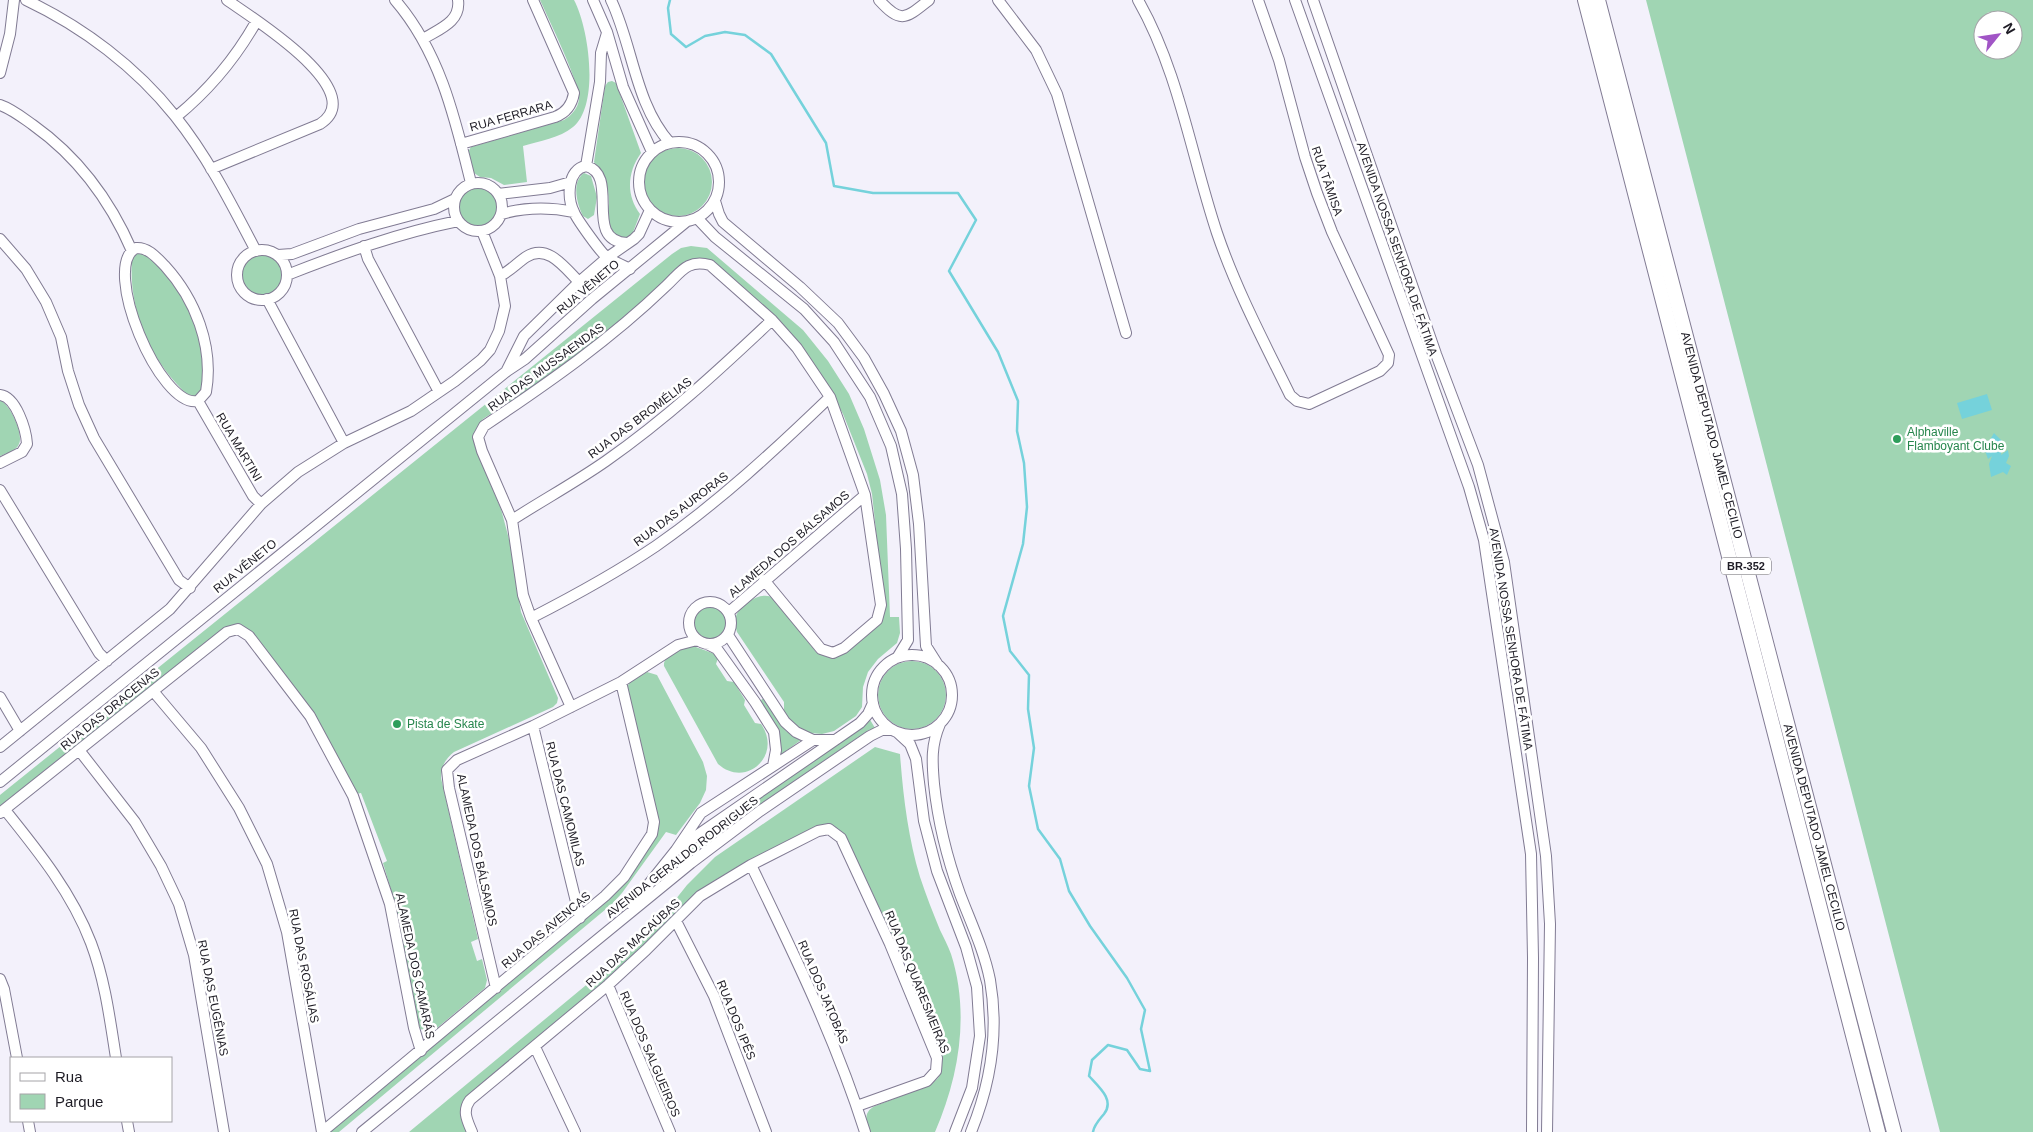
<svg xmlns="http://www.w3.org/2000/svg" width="2033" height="1132" font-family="Arial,sans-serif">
	<rect width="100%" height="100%" fill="#f3f1fb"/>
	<path fill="#a0d5b3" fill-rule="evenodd" d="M540,0H574C589,28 600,105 573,127C560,138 539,141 523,146L527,182L504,185L491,178L480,177L474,173L468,152L471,147L564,120C572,115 578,108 579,99C580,83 548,18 540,0Z
		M1646,0H2033V1132H1940ZM1983,20H2013V50H1983Z
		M612,81L616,83L641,153C627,173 626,195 640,214L632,235L628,239L613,236L607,218L609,204L608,190L603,175L594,162L605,86L608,82Z
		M644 182a34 34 0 1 1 68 0a34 34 0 1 1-68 0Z
		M584,173L591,176L597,197L594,215L588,219L583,216C577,204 571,182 584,173Z
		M459 207a19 19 0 1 1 38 0a19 19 0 1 1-38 0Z
		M691,246L707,248L803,330L828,361L849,394L864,429L880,480L886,515L890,617H899L900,633L897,643L878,659L868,672L863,687L862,707L856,716L834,731L822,734L810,733L792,724L784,713V702L737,632C735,625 734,618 738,612C744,602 763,591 773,598L816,652L827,657L841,655L877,626L884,605L872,494L867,474L843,414L822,376L707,260L696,258L684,262L629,315L576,358L483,419L474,433L475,447L501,509L510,543L521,612L558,698L557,703L553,707L454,752C445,759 441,767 441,778L478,939L471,942L477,961L482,959L487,980L485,988L437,1028C429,1033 421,1032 416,1024L391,890L383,863L387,861L361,793L356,794L252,635L225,627L221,630L0,806V795L672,254L681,248Z
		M138,253C149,255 157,263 164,273C193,307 206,346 202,390L196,396H189C149,360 128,310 132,257Z
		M242 275a20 20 0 1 1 40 0a20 20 0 1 1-40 0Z
		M0,400C10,404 24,434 19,444C16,451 7,453 0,456Z
		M693 623a17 17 0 1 1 34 0a17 17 0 1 1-34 0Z
		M693,646L715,654L718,658L716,664L727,681L734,682L745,700L744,705L755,723L761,724C783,755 746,789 718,764L664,666C663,654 682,647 693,646Z
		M878 695a34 34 0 1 1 68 0a34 34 0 1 1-68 0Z
		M647,672L657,675L703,762L707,776L706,790L700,803L676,835L666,832L622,893L612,904L339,1132H329L608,898L654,838L627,687L630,682Z
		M762,699H765L786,731L801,740L779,756L760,702Z
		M869,718L875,728L869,730L715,835L691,855L685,857L682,854V849Z
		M875,747L900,754C903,795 908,837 920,877C926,895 933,913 940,930C944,938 948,946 951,954C970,1013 959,1077 935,1132H869C866,1121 863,1112 875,1106L930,1085L938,1078L942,1070V1061L915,984L917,980L906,955L902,956L847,839C840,827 832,826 819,827L723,876L701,890L633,957L466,1097C457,1109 463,1119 468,1132H409L638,942L660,919L687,885L715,857Z"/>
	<path fill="#75d2db" d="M1987,394L1992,410L1962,419L1957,403Z
		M1994,433L2003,442L2001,455L2008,450L2009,456L2006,463L2011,466L2007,475L2003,472L1991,477L1989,464L1992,456L1988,459L1984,448H1980V439L1988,443Z"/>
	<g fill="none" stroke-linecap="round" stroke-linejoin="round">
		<path stroke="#75d2db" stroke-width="2.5" d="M670,0L668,8L671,34L686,47L705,36L725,32L745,35L771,54L826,143L834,186L873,193H958L976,220L949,271L998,352L1018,401L1017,431L1024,463L1027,507L1023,544L1003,616L1010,651L1029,675L1028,709L1034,748L1029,786L1038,829L1060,859L1069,891L1090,926L1127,978L1145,1010L1141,1029L1150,1071L1140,1069L1127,1050L1108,1045L1092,1060L1089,1076C1099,1087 1115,1100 1104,1114C1099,1120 1094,1125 1093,1132"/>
		<g stroke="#817b93" stroke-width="12">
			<path id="minor" d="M26,0C83,27 136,67 175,116C208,157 232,205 256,251
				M395,0C440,52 455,118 471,183
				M593,0L607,32L623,87L652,152
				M611,0C633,46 635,104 670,143
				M879,0C901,24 905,19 929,0
				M998,0L1036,50L1057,94L1126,333
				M1138,0C1179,72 1191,155 1217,233C1236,289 1264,342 1290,395L1297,401L1309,404L1380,371L1388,363L1389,355L1332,232L1317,193L1305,157L1279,60L1258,0
				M1295,0L1469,487L1484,540L1531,854L1533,958L1532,1132
				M1313,0L1436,354L1478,465L1504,562L1546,856L1550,924L1547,1132
				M423,39C439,29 461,22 458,0
				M0,73L10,34L14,0
				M0,105C12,109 23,118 33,125C78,157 110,200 132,251
				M176,117C209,90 235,59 256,22
				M639 182a40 40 0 1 1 80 0a40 40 0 1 1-80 0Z
				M461,144L555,117C566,113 572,105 574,93L533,0
				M586,166L600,82L601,53L607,33
				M211,169L320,124C372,91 249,16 227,0
				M454 207a24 24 0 1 1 48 0a24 24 0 1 1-48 0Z
				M498,194L550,188L571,182
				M715,201L719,214L723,222L800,287L838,323L864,358L884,394L901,431L913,475L919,524L926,646L938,665
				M501,214C526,207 549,207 574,212
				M697,218L715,237L804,309L834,342L870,397L891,446L902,494L906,549L908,640L897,658
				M0,239L26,269L46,302L61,337L68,371L79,405L94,438L179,580L190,588
				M627,243C582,241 621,175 586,166C567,169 567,198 574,212C576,218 601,253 606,256C612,261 622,265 630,269
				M364,246L368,259L439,392
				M136,248C148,247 157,258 165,266C195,299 214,346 206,392L198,401C160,409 100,266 136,248Z
				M237 275a25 25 0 1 1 50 0a25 25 0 1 1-50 0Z
				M278,255L292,254L359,229L434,209L455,199
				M287,275C343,253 399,233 458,221
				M500,276C510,271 517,263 526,257C548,243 565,268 579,282
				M267,299L344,443
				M507,370L524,336L579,282L608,257L634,239L639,234L650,210
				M0,395C16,397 26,429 27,444L22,452L0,463
				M198,401L253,496L261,504
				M0,490L99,653L107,661
				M512,520C543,500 576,482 606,461C666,419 719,370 772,320
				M689 623a21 21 0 1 1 42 0a21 21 0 1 1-42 0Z
				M729,612L865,495
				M531,618C574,596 616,573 656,546C719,502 775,450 830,397
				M728,635L785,722L796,732L813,740
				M709,645L717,649L755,702L774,732L776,750L773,766
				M872 695a40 40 0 1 1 80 0a40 40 0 1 1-80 0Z
				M153,691L201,748L239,808L267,864L287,932L322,1132
				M0,697L20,731
				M571,707L531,618L523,595L512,520L482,451L478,437L484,426C548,383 610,340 666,286C681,272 687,259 710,265L772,320L797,348L830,397L865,495L881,605L877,620L844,648L833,653L821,649L764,580
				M940,724C931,745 932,761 934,784C938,822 947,858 960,894C971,923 984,950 990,980C999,1032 991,1083 971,1132
				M533,726L580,918
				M897,732L910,744L916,759L924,821L937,871L966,947L977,987L980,1036L972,1088L955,1132
				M0,747L170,609L261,504L298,472L344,443L411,411L455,381L481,360L490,350L499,331L505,306L500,276L482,231
				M79,750L135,822L161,866L179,904L194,955L224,1132
				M0,782L507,371L525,359L592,299L686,222
				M5,810C38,851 72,893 91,943C105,980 110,1020 116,1058
				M0,813L227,632L238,629L249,636L310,716L353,796L390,904L414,1028L421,1051
				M683,845L860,723L868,714L873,703
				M751,865C793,952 836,1040 865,1132
				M632,905L676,850L701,813L813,740H835
				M676,921L714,996L766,1132
				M0,979L4,989L17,1058
				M608,985L670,1132
				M496,988L449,788L447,770L457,760L533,726L621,682L678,645L697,640
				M535,1047L575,1132
				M28,1121L30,1132
				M127,1121L129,1132
				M322,1132L605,896L624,877L652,834L654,822L621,682
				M362,1132L691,863L760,811L870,736L882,730H892
				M472,1132C467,1120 462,1111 470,1100L608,985L646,950L700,896L751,865L818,831L829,829L841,838L890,944L937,1058L936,1071L927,1081L857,1106"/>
		</g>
		<g stroke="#817b93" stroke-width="16">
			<g id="highway">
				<path d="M1585,0L1878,1132"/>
				<path id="s1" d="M1598,0L1894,1132"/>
			</g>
		</g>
		<use href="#minor" stroke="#fff" stroke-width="10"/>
		<use href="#highway" stroke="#fff" stroke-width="14"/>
	</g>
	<g fill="#2e9e5b" stroke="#fff" stroke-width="2">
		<circle cx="1897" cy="439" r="5"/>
		<circle cx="397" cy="724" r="5"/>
	</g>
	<g text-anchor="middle" stroke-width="5" stroke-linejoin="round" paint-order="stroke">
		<rect fill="#fff" stroke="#626066" stroke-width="1" x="1721" y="557.5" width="50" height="17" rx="4"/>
		<g font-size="11" font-weight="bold" fill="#1e1c25">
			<text x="1746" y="570">BR-352</text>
		</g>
		<g font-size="12" fill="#1e1c25" stroke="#fff">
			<text transform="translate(511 116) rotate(-16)" y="4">RUA FERRARA</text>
			<text transform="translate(1327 181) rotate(71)" y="4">RUA TÂMISA</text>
			<text transform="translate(1397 249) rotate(71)" y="4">AVENIDA NOSSA SENHORA DE FÁTIMA</text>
			<text transform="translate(588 287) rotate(-40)" y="4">RUA VÊNETO</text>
			<text transform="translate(546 367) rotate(-36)" y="4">RUA DAS MUSSAENDAS</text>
			<text transform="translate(640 418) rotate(-37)" y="4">RUA DAS BROMÉLIAS</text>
			<text dy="4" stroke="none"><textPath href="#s1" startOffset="450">AVENIDA DEPUTADO JAMEL CECILIO</textPath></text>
			<text transform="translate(239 447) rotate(59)" y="4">RUA MARTINI</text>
			<text transform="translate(681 509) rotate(-37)" y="4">RUA DAS AURORAS</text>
			<text transform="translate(789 544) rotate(-41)" y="4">ALAMEDA DOS BÁLSAMOS</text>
			<text transform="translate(245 566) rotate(-39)" y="4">RUA VÊNETO</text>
			<text transform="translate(1511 639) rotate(81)" y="4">AVENIDA NOSSA SENHORA DE FÁTIMA</text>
			<text transform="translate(110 709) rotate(-39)" y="4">RUA DAS DRACENAS</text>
			<text transform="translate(565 804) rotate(76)" y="4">RUA DAS CAMOMILAS</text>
			<text dy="4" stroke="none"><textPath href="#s1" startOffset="855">AVENIDA DEPUTADO JAMEL CECILIO</textPath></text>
			<text transform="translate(477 850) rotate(78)" y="4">ALAMEDA DOS BÁLSAMOS</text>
			<text transform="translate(682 857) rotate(-38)" y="4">AVENIDA GERALDO RODRIGUES</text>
			<text transform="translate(546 930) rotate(-40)" y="4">RUA DAS AVENCAS</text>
			<text transform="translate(633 943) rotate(-43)" y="4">RUA DAS MACAÚBAS</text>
			<text transform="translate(304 966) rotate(79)" y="4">RUA DAS ROSÁLIAS</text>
			<text transform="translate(415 966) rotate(78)" y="4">ALAMEDA DOS CAMARÁS</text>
			<text transform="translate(917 982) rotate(68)" y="4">RUA DAS QUARESMEIRAS</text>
			<text transform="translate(823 992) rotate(67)" y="4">RUA DOS JATOBÁS</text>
			<text transform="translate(213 998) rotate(79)" y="4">RUA DAS EUGÊNIAS</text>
			<text transform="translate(736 1020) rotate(68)" y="4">RUA DOS IPÊS</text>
			<text transform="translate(650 1054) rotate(67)" y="4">RUA DOS SALGUEIROS</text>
		</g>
		<g font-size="12" fill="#27864d" stroke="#fff" text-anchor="start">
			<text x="1907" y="436">Alphaville<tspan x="1907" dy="14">Flamboyant Clube</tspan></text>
			<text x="407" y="728">Pista de Skate</text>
		</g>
	</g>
	<rect x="10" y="1057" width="162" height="65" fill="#ffffff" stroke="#a5a4a8"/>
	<rect x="20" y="1073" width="25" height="8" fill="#ffffff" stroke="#a5a4a8"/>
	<text x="55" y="1082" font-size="15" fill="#1e1c25">Rua</text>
	<rect x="20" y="1094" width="25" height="15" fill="#a0d5b3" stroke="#a5a4a8"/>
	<text x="55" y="1107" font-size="15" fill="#1e1c25">Parque</text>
	<g transform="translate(1998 35) rotate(60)"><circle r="24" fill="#ffffff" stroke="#a5a4a8"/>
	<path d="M0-4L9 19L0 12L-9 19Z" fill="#a155c6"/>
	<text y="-8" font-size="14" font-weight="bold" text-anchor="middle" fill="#1e1c25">N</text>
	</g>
</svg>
